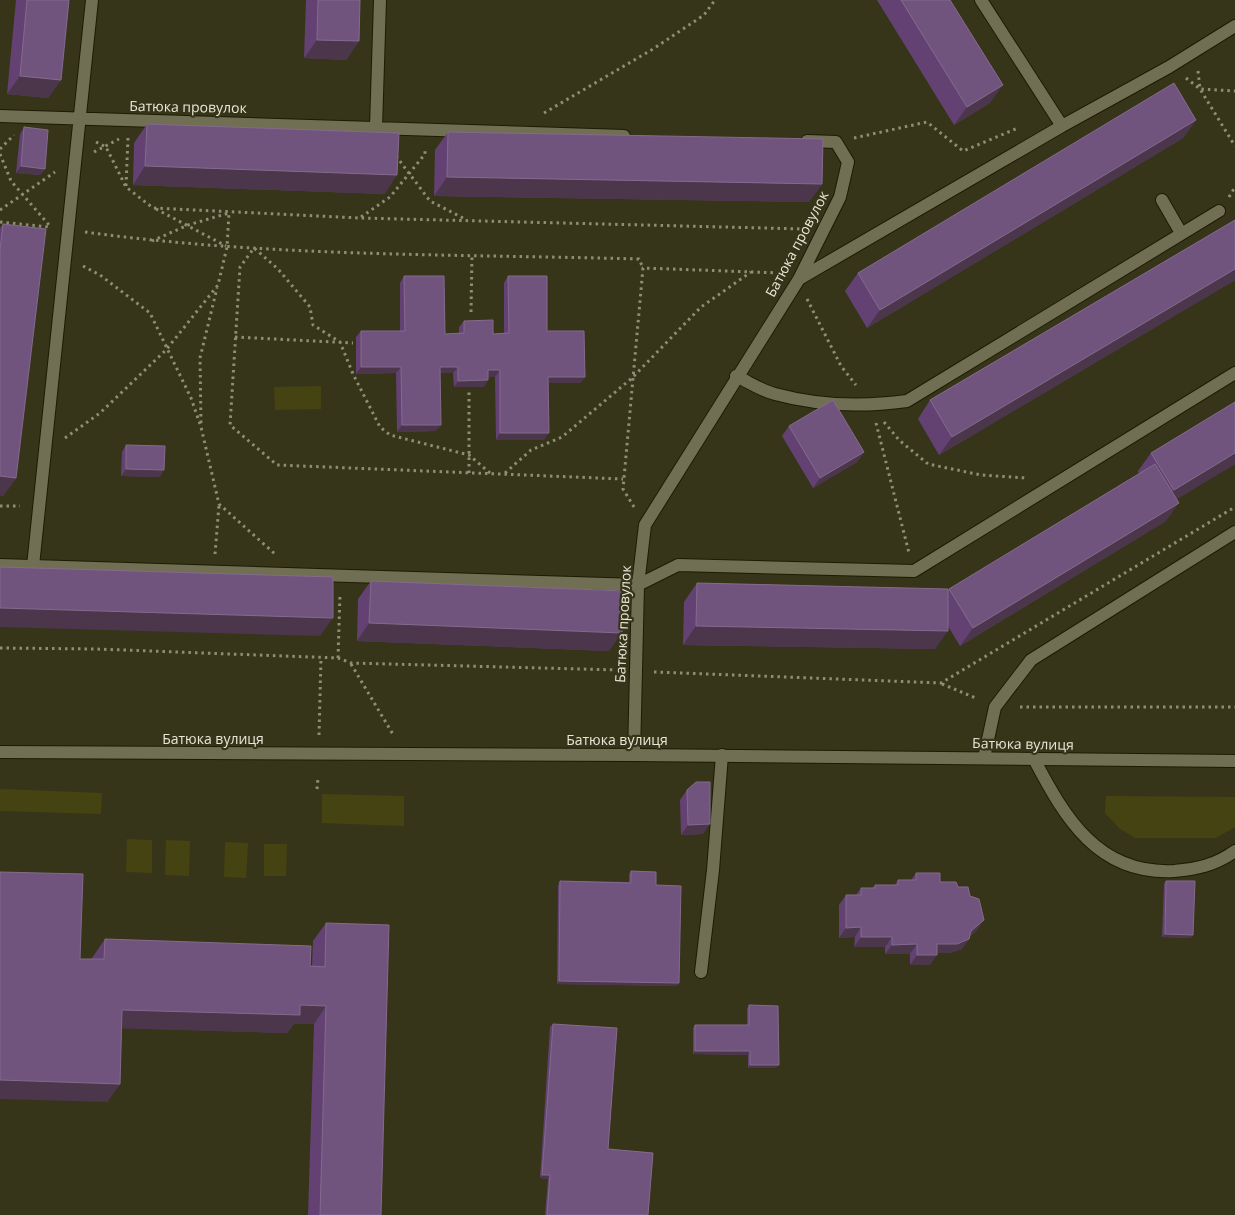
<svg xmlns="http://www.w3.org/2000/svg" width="1235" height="1215" font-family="'Open Sans',sans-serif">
	<rect width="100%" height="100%" fill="#36351a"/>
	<path fill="#464312" d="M321,386V409L275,410L274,387Z
		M0,789L102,793L101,814L0,811Z
		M322,794L404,796V826L322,823Z
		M1106,796L1235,797V827L1216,838H1135L1119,828L1105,813Z
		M127,839L152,840V873L126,872Z
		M166,840L190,841L189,876L165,875Z
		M225,842L248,843L246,878L224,877Z
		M264,844H287L286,876H264Z"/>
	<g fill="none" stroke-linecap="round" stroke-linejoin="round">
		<g stroke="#1d1c03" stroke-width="14">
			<path id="service" d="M981,0L1062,126
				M0,116L624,136
				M376,127L380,0
				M1162,200L1181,233
				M799,279L1062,126L1169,67L1235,26
				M736,376C749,382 762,391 775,394C819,406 863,407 907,401L1219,211
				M0,565L638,585L678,565L914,571L1235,373
				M33,566L92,0
				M634,755L638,585L645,525L799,279L840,197L848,162L836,142L807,141
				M984,758L995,707L1031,660L1235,532
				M1034,759C1065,818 1098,875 1174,871C1197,869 1216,865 1235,851
				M701,972L713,870L722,755"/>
		</g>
		<g stroke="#1d1c03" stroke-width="14">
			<path id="tertiary" d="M0,752L634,755L1235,761"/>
		</g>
		<path stroke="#8e8e78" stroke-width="3" stroke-dasharray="2.5 4" stroke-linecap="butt" d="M1198,71L1200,89L1235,91
			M1186,78L1200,89L1235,146
			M544,113L653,49L704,15L715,0
			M854,138L927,122L963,151L1018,128
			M96,142L106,147L126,187L153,208L360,218L804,229
			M0,149L14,135
			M94,152L119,139
			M0,154L11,181L49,225
			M396,156L430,201L465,219
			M126,186L128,137
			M1229,197L1235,187
			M156,209L226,246
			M0,210L55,172
			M361,217L390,197L425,154V149
			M0,222L49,227
			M85,232C268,257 454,254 639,259L643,268
			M83,266L100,275L150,313L191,398L201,427L219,504L275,554
			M807,299L841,366L856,385
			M471,312L472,255
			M235,337L353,343
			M884,422L899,440L928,464L981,475L1027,478
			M201,423L200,358L217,288
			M876,423L909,553
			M65,438L100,413L166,350L218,285L227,247L229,213L188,225L152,241
			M469,473V391
			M490,473L469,455L390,435L380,427L353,374L340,342L313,325L310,307L278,269L254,248L240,267L230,425L277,465L623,479
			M505,473L531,450L562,437L632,378L701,307L751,272
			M0,506H20
			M634,507L623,489L643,268L781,273
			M215,554L219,505
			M0,648L96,649L338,658L351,663L618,670
			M338,658L340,594
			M351,664L394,736
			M654,672L941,683L1235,507
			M942,684L978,699
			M1020,707H1235
			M319,735L321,658
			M317,789L318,778"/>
		<use href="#service" stroke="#706f53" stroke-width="12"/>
		<use href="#tertiary" stroke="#706f53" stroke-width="12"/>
	</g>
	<path fill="#634273" d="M16,0H69L61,80L48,98L7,94Z
		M306,0H360L359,41L346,60L304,58Z
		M877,0H950L990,103L954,125Z
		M1196,120L1183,138L867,328L845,291L858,273Z
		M147,124L385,194L133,185L134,143Z
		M24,127L45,169L40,175L16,173L20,134Z
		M448,132L822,184L809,202L434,196L435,150Z
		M1235,220V280L939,455L918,419L930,400Z
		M3,224L16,478L3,496L0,495V228Z
		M404,276L445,334L459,333V327L464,321L493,334L504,333V283L508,276L547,331L585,377L580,383H548L544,440H496L495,377H488L484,387H454L453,373H440L436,431L397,432L396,373L356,374V337L361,331H400V283Z
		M789,426L864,452L857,462L813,488L782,436Z
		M126,445L160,477L121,476L122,452Z
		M1151,453L1235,464L1176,499L1166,521L960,646L948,626L935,649L683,645L684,602L697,583L948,590L1139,474L1138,471Z
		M371,581L609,651L357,641L358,599Z
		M687,790L703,834L681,835L680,800Z
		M631,871L656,885L679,983L677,986L557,984L558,885L560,881L629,882V874Z
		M916,873L940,882L977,930L970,936L969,939L962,949L950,953H937L930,965H910V954H885V947H854L855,937L839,938V905L846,895H856L861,888H872L875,885H895L898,880H911Z
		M1166,881L1191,938L1162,937L1164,884Z
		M326,923L381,1215H308L314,1024H294L287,1033L122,1028L120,1084L107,1102L80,959H92V958L105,939L312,966L313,941Z
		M749,1005L776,1068H748V1055L693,1054V1028L695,1025H747V1009Z
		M553,1024L608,1149L648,1215H545L548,1179L540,1178L550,1027Z"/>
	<path fill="#4b364b" d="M317,40L359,41L346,60L304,58Z
		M20,76L61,80L48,98L7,94Z
		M1003,85L990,103L954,125L967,107Z
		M1196,120L1183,138L867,328L880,310Z
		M21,166L45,169L40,175L16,173Z
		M145,166L397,175L385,194L133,185Z
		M447,177L822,184L809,202L434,196Z
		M1235,269V280L939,455L952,437Z
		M361,367H401L396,373L356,374Z
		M440,367H458L453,373H436Z
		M488,370H500L495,377H483Z
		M548,377H585L580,383H543Z
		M488,380L484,387H454L458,381Z
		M402,425H441L436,431L397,432Z
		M500,433H549L544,440H496Z
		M864,452L857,462L813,488L820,478Z
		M1235,453V464L1161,509L1174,490Z
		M126,469L164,470L160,477L121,476Z
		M0,476L16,478L3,496L0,495Z
		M1179,503L1166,521L960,646L973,628Z
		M0,608L333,618L320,636L0,627Z
		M369,623L622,633L609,651L357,641Z
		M696,626L948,631L935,649L683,645Z
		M710,824L703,834L681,835L688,825Z
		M984,920L977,930L964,941L971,931Z
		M861,927L855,937L839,938L846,928Z
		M1165,934L1193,935L1191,938L1162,937Z
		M861,937H892L885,947H854Z
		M969,939L962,949L950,953H930L937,944Z
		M917,944L910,954H885L892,945Z
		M917,955H937L930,965H910Z
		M559,981L679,983L677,986L557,984Z
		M300,1005L326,1006L314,1024H294L287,1033L109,1028L122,1010Z
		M695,1051H750L748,1055L693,1054Z
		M750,1065H779L776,1068H748Z
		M0,1080L120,1084L107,1102L0,1099Z
		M542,1175H550L548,1179L540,1178Z"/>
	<path fill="#71547e" stroke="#846b8c" d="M27,0H69L61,80L20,76Z
		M318,0H360L359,41L317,40Z
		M901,0H950L1003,85L967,107Z
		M1174,83L1196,120L880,310L858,273Z
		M147,124L399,133L397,175L145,166Z
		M24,127L48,130L45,169L21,166Z
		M448,132L823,139L822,184L447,177Z
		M1235,220V269L952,437L930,400Z
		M3,224L46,229L16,478L0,476V250Z
		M404,276H444L445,334L464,333V321L493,320V334L509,333L508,276H547V331H584L585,377H548L549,433H500V370H488V380L458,381V367H440L441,425H402L401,367H361V331H405Z
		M833,400L864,452L820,478L789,426Z
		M1235,402V453L1174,490L1151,453Z
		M126,445L165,446L164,470L126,469Z
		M1155,464L1179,503L973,628L949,589Z
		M0,567L333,577V618L0,608Z
		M371,581L624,591L622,633L369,623Z
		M697,583L948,589V631L696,626Z
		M696,782H710V824L688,825L687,790Z
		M631,871L656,872V885L681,886L679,983L559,981L560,881L631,883Z
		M0,872L83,874L80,959H104L105,939L311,946L310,966L325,967L326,923L389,925L381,1215H320L326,1006L300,1005V1015L122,1010L120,1084L0,1080Z
		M916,873H940V882H956L958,887H968L970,896L979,899L984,920L971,931L969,939L957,944H937V955H917V944L892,945V937H861V927L846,928V895H861V888H875V885H898V880H916Z
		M1166,881H1195L1193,935L1165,934Z
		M749,1005L778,1006L779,1065H750V1051H695V1025H749Z
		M553,1024L617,1028L608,1149L653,1153L648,1215H547L550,1175H542Z"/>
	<g text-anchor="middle" stroke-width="4.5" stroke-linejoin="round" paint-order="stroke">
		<g font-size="14" fill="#e8e8d8" stroke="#36351a">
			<text transform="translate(188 107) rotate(1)" y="5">Батюка провулок</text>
			<text transform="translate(797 244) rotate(-62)" y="5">Батюка провулок</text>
			<text transform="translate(623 624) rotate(-87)" y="5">Батюка провулок</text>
			<text x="213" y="744">Батюка вулиця</text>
			<text x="617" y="745">Батюка вулиця</text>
			<text transform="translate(1023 744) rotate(1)" y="5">Батюка вулиця</text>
		</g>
	</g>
</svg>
